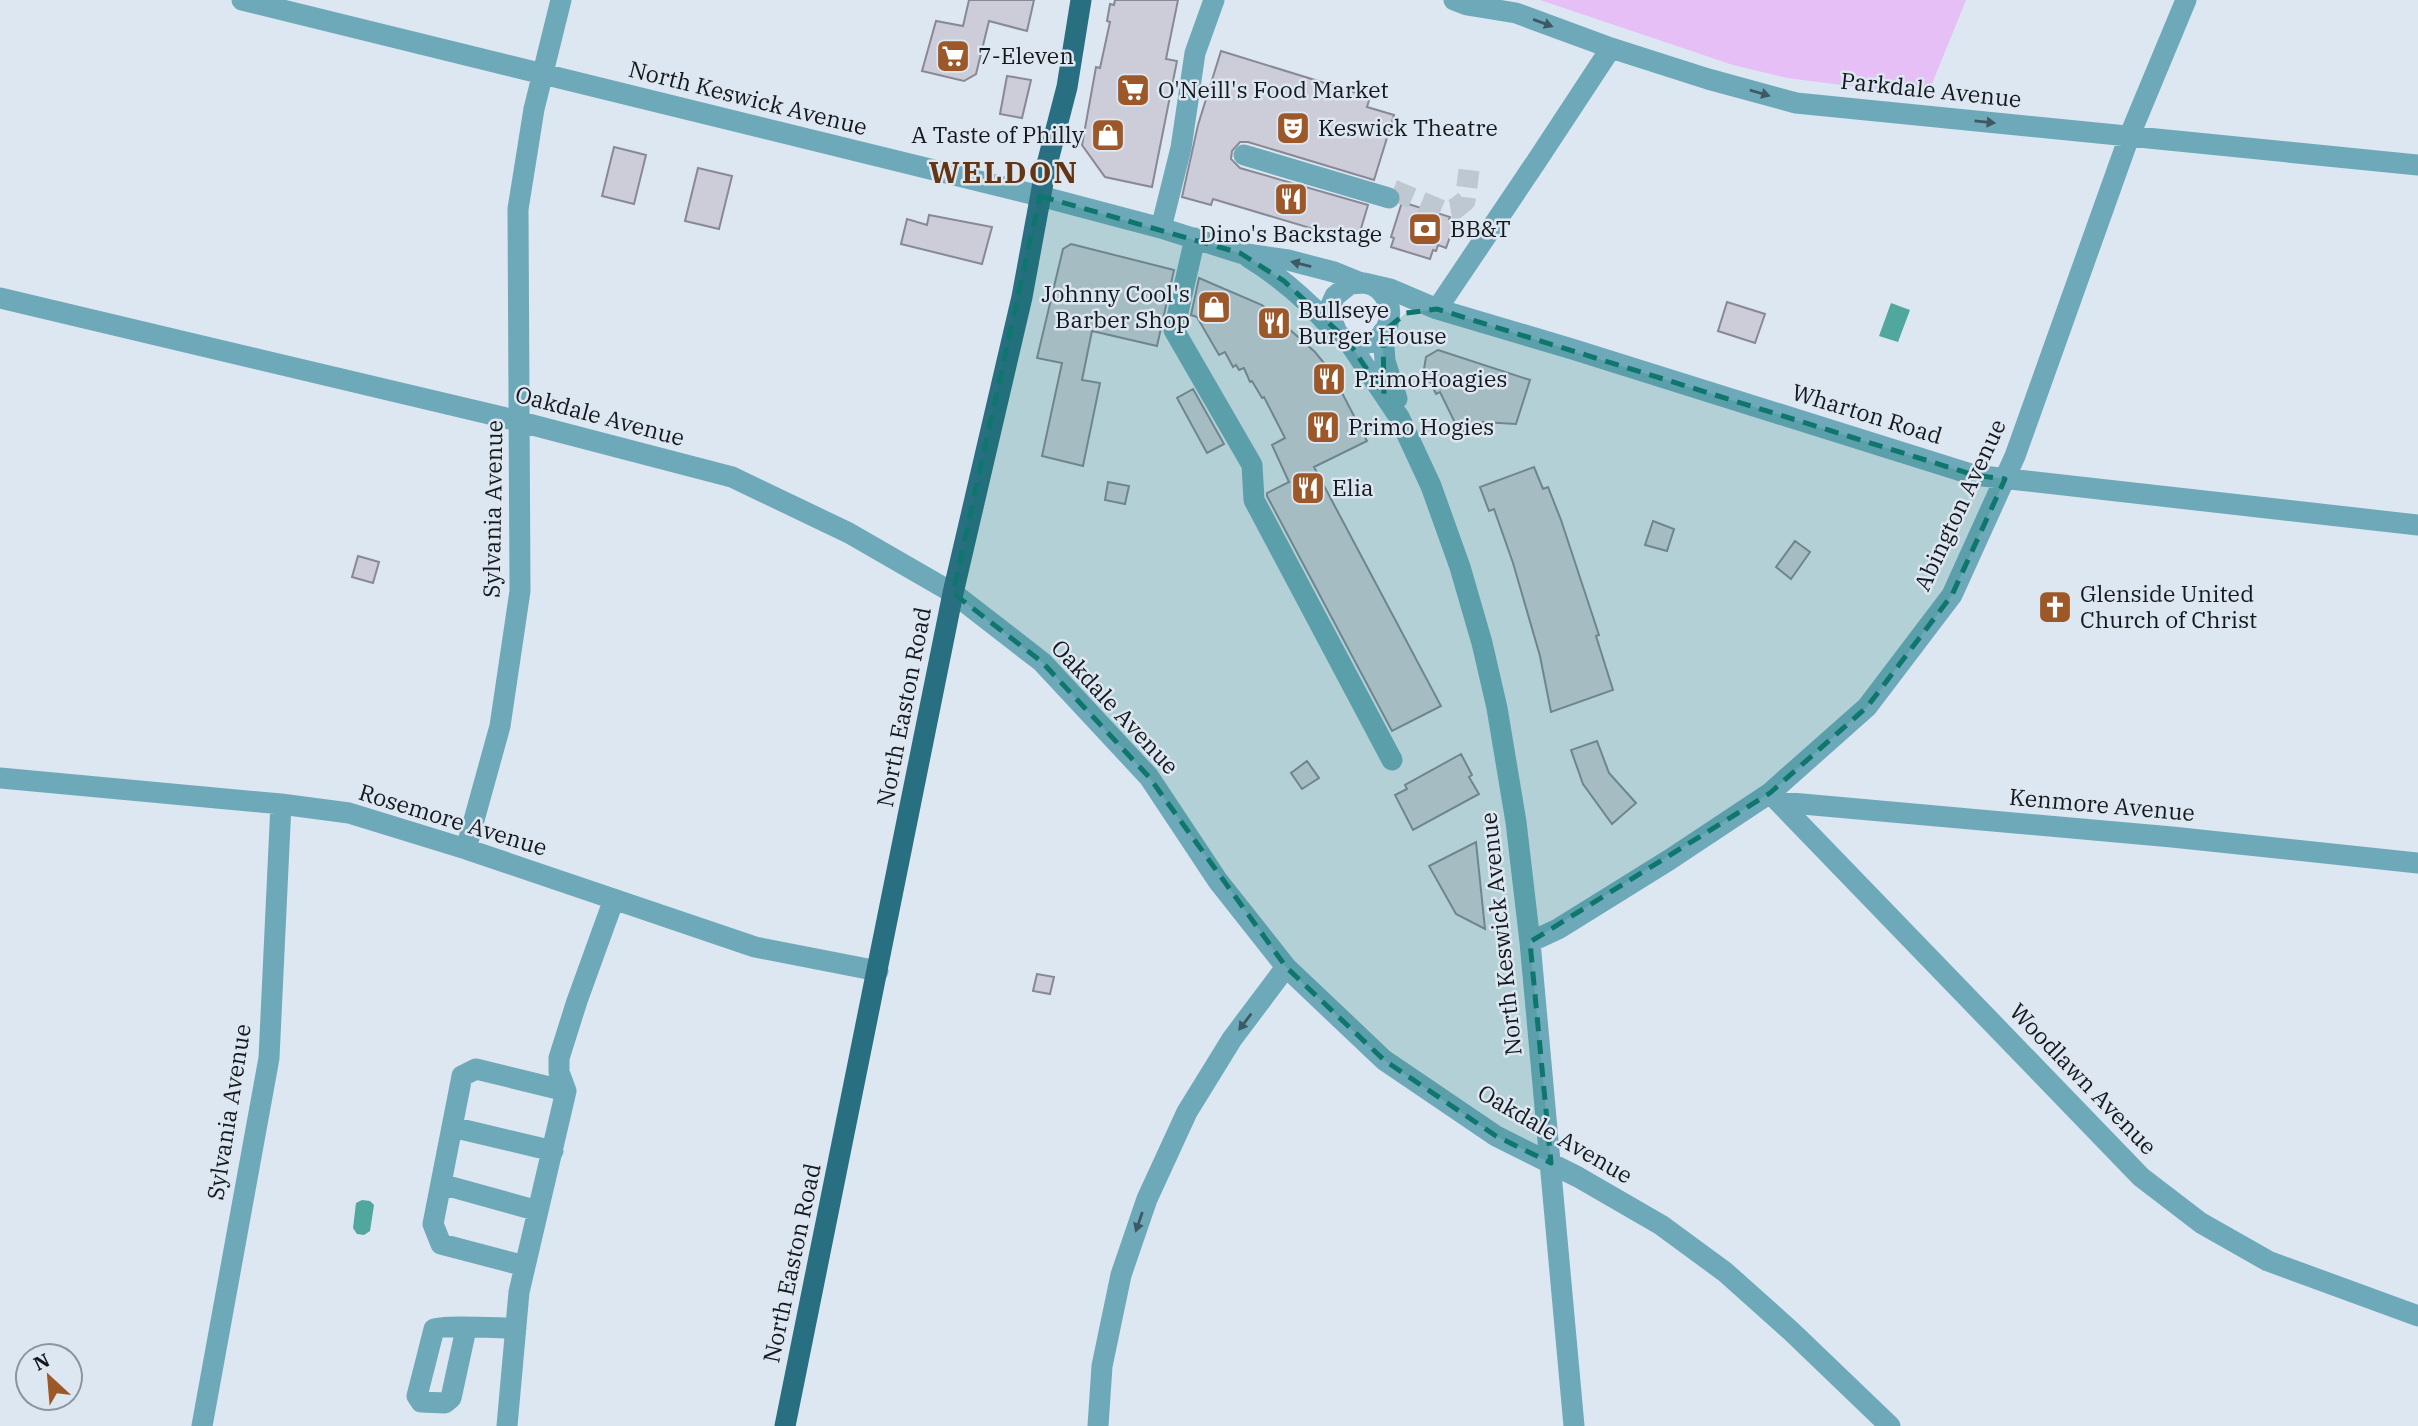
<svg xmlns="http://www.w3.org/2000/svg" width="2418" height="1426" font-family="'IBM Plex Serif',serif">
	<rect width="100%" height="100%" fill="#dde7f1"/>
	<path fill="#e5bff6" d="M1540,0H1966L1927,96L1787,78L1733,65Z"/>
	<path fill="#4fa79d" d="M1891,303L1910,310L1898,342L1879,336Z
		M362,1200L370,1201L374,1205L370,1231L364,1235L357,1234L353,1228L356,1203Z"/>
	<path fill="#cccdd9" stroke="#888995" stroke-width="2" d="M969,0H1034L1027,31L989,21L976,74L964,81L922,71L936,21L963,26Z
		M1115,0H1178L1166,59L1177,61L1152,187L1105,177L1082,145L1096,67L1100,68L1110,22L1107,21L1110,4L1114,5Z
		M1221,51L1370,97L1367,107L1394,115L1374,180L1248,142H1240L1232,151L1231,159L1240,168L1368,205L1357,242L1213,199L1211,205L1182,197L1198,125Z
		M1007,76L1031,80L1022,118L1000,114Z
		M614,147L646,155L634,204L602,196Z
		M698,168L732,176L719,229L685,221Z
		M1402,202L1450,217L1449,219L1458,222L1453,238L1450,237L1446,248L1438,245L1436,251L1433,250L1430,259L1391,247L1394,238L1391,237Z
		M929,215L992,227L982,264L901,244L907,219L927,225Z
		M1071,244L1174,270L1157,346L1092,331L1082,380L1100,383L1083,466L1042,456L1062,363L1037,358L1063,249Z
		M1199,278L1262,305L1315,352L1328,368L1326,369L1339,387L1367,441L1314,467L1441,706L1392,731L1267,496V493L1289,482L1272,445L1285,438L1264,397L1262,398L1252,381L1250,382L1244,368L1239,370L1236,365L1233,367L1225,352L1219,355L1197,317L1191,315Z
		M1727,302L1765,314L1755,343L1718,331Z
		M1438,350L1530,380L1516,424L1482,422L1460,433L1440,392L1436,394L1424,369L1426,357Z
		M1193,389L1224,444L1207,453L1177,398Z
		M1534,467L1543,489L1548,487L1561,520L1599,635L1596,636L1613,690L1551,712L1540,656L1513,563L1494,509L1489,511L1480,487Z
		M1108,482L1129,486L1125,504L1105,500Z
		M1653,521L1674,529L1667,551L1645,545Z
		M1795,541L1810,552L1791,579L1776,567Z
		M358,556L379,562L373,583L352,577Z
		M1597,741L1609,773L1636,803L1612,824L1583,784L1571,750Z
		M1461,754L1472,775L1469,777L1479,794L1413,830L1395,795L1407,789L1405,785Z
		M1307,761L1319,778L1302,789L1291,773Z
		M1476,842L1485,929L1456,914L1429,866Z
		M1037,974L1054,977L1050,994L1033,991Z"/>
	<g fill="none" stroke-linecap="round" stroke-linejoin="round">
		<path stroke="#bfc8d1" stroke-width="21" stroke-dasharray="21 10" stroke-linecap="butt" d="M1393,190L1443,211L1455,209L1465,201L1469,170"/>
		<path stroke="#6ea9ba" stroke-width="21" d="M242,0L1040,196L1161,228L1240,253L1288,260L1334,272L1361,283
			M1454,0L1467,5L1516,13L1611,48L1708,79L1796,103L2418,165
			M1244,155L1389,198
			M1161,228L1181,148L1195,53L1214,0
			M1195,238L1174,330L1252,465L1254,500L1392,760
			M1248,257C1271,271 1292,288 1311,306C1323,318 1336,337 1352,342C1388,353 1405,302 1372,285
			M0,298L502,417L732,477L849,533L953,593L1042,662L1149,777L1218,881L1286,967L1384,1060L1496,1136L1578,1177L1661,1225L1725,1272L1791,1331L1890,1426
			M1437,309L1536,162L1611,48
			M1336,330L1330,316V307L1335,296L1350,284L1364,283L1390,289L1437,309L1572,349L1974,475L2418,525
			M1383,332L1385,361L1397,399
			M1348,341L1399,417L1431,486L1460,567L1482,643L1497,708L1516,822L1530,942L1574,1426
			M0,778L281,804L349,813L466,849L755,947L878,971
			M1770,793L2141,1177L2201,1223L2268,1261L2418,1316
			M1780,802L2172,837L2418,863
			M466,849L500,726L520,591L518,209L534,109L561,0
			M1530,942L1558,929L1669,860L1770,793L1867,707L1952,595L2015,456L2129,137L2186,0
			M452,1127L553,1151
			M441,1184L538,1211
			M525,1266L441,1244L433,1224L462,1076L476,1069L566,1091
			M466,1329L451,1398L445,1403L421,1402L417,1396L434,1329C441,1325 502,1328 516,1328
			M202,1426L269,1058L281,804
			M507,1426L519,1292L566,1091L559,1072V1058L577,1001L614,899
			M1098,1426L1102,1366L1121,1275L1147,1199L1187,1112L1232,1039L1286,967"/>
		<path stroke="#286f81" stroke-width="21" d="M785,1426L953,593L1022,297L1045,172L1067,87L1081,0"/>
	</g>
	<defs><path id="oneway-solid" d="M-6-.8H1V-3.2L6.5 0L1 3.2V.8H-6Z" transform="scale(1.75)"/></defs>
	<g fill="#3d5963">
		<use href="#oneway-solid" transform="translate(1543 23) rotate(20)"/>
		<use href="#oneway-solid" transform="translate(1760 93) rotate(16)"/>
		<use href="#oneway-solid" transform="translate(1985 122) rotate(6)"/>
		<use href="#oneway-solid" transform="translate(1301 264) rotate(-166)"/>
		<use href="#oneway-solid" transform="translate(1245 1022) rotate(127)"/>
		<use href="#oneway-solid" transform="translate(1139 1222) rotate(109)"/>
	</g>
	<path fill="#0f766e" fill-opacity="0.2" stroke="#0f766e" stroke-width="5" stroke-dasharray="14 9" stroke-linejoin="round" d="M1040,196L1240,253L1284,281L1348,341L1384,395L1383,332L1406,313L1437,309L1974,475L2005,479L1952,595L1867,707L1770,793L1530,942L1551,1163L1496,1136L1384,1060L1286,967L1149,777L1042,662L953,593Z"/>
	<defs>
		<g id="supermarket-square" transform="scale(1.75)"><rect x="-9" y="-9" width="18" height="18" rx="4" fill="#9c5829" stroke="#dde7f1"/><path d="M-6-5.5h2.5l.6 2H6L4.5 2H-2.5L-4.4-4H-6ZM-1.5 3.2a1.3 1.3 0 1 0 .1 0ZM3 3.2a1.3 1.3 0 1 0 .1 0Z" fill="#fff"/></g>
		<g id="theatre-square" transform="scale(1.75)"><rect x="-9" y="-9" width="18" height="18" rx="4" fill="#9c5829" stroke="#dde7f1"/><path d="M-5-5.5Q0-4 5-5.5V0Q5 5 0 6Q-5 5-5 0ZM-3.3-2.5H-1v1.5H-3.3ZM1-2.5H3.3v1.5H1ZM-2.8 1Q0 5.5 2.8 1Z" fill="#fff"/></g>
		<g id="shop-square" transform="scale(1.75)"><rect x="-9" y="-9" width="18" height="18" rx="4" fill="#9c5829" stroke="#dde7f1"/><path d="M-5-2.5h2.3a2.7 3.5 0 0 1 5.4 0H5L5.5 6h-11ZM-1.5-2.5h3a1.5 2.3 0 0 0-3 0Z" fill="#fff"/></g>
		<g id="restaurant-square" transform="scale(1.75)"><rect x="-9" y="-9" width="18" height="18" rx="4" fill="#9c5829" stroke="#dde7f1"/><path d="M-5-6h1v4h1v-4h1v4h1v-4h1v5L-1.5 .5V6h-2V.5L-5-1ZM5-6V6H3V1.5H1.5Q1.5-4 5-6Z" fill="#fff"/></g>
		<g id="bank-square" transform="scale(1.75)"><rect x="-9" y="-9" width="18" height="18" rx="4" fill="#9c5829" stroke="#dde7f1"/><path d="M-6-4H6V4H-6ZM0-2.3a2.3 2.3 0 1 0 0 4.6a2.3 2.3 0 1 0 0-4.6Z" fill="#fff"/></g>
		<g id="church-square" transform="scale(1.75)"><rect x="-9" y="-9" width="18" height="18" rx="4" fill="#9c5829" stroke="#dde7f1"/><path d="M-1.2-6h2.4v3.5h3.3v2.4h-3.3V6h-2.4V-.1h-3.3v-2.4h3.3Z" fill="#fff"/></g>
	</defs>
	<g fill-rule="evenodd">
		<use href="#supermarket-square" x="953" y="56"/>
		<use href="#supermarket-square" x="1133" y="90"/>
		<use href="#theatre-square" x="1293" y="128"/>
		<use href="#shop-square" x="1108" y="135"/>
		<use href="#restaurant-square" x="1291" y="199"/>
		<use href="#bank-square" x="1425" y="229"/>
		<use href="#shop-square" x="1214" y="307"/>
		<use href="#restaurant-square" x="1274" y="323"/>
		<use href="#restaurant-square" x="1329" y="379"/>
		<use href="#restaurant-square" x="1323" y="427"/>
		<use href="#restaurant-square" x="1308" y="488"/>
		<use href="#church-square" x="2055" y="607"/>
	</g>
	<g text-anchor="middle" stroke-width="5" stroke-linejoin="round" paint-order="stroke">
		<g font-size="23" fill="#15181c" stroke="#dde7f1" text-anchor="start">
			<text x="978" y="64">7-Eleven</text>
			<text x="1158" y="98">O'Neill's Food Market</text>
			<text x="1318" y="136">Keswick Theatre</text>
			<text x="1084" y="143" text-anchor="end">A Taste of Philly</text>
			<text x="1450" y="237">BB&amp;T</text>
			<text x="1291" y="242" text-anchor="middle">Dino's Backstage</text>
			<text x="1190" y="302" text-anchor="end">Johnny Cool's<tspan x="1190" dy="26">Barber Shop</tspan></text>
			<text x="1298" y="318">Bullseye<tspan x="1298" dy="26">Burger House</tspan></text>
			<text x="1354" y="387">PrimoHoagies</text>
			<text x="1348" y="435">Primo Hogies</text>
			<text x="1332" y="496">Elia</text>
			<text x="2080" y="602">Glenside United<tspan x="2080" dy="26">Church of Christ</tspan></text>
		</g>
		<g font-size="23" fill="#15181c" stroke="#dde7f1">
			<text transform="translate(1931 90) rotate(6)" y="8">Parkdale Avenue</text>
			<text transform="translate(748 98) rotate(14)" y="8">North Keswick Avenue</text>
			<text transform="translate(1867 414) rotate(17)" y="8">Wharton Road</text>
			<text transform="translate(600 416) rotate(15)" y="8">Oakdale Avenue</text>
			<text transform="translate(1960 505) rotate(-65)" y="8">Abington Avenue</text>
			<text transform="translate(493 509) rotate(-89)" y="8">Sylvania Avenue</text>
			<text transform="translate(904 707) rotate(-79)" y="8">North Easton Road</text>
			<text transform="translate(1115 707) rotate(47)" y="8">Oakdale Avenue</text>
			<text transform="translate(2102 805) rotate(5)" y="8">Kenmore Avenue</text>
			<text transform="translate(453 820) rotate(17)" y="8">Rosemore Avenue</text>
			<text transform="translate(1501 934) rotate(-96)" y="8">North Keswick Avenue</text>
			<text transform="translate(2083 1079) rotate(46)" y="8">Woodlawn Avenue</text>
			<text transform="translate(229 1112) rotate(-81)" y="8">Sylvania Avenue</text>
			<text transform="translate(1555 1134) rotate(30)" y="8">Oakdale Avenue</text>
			<text transform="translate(792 1263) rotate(-78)" y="8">North Easton Road</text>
		</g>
		<g font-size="30" font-weight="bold" letter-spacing="2" fill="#633514" stroke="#dde7f1">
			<text x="1004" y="183">WELDON</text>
		</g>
	</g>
	<g transform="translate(49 1377) rotate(334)"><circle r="33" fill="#dde7f1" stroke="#8d949c" stroke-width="2"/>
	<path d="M0-5L12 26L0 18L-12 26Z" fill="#9c5829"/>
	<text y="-10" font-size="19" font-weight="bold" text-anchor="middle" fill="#15181c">N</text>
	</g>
</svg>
